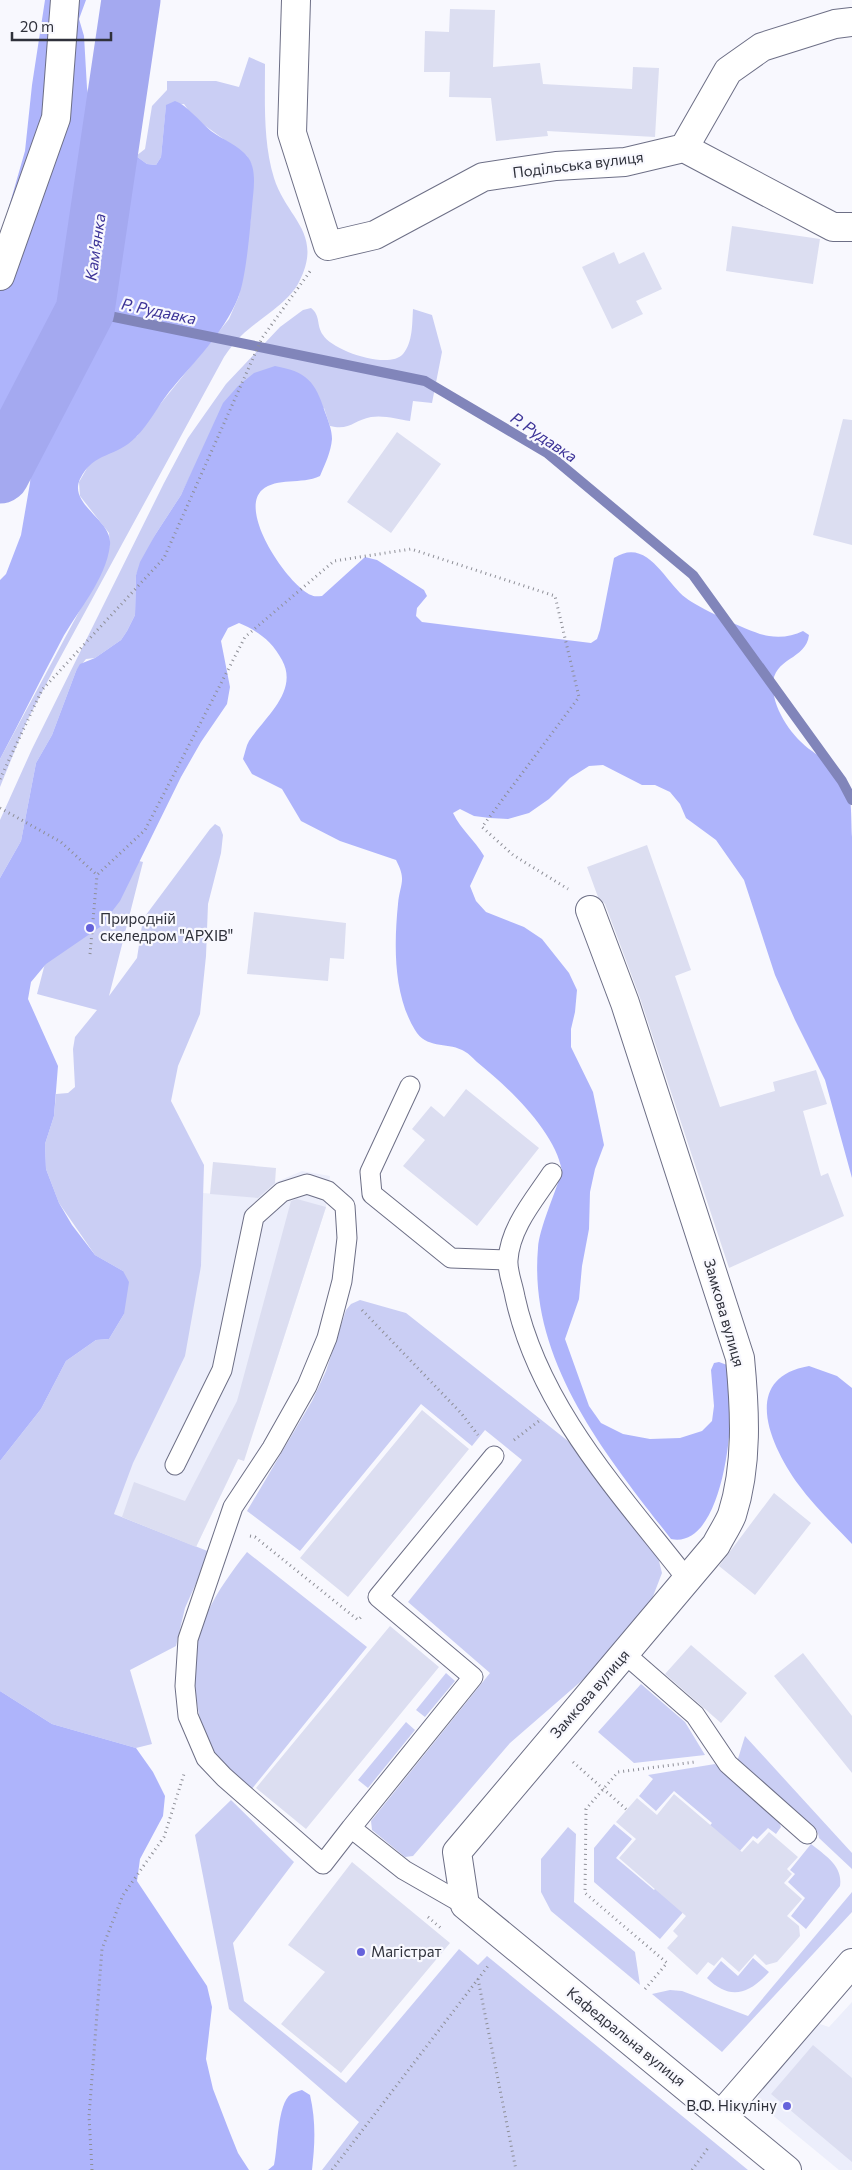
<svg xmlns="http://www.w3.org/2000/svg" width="852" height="2170" font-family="Commissioner,sans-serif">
	<rect width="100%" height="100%" fill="#f8f8fe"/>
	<path fill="#eceefb" d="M302,1171L330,1176L326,1207L258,1418L196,1547L114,1514L201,1266L203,1193L254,1197L274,1183Z
		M852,2002V2170H839L759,2104L757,2100L761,2090L814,2027L820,2024L829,2027Z"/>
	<path fill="#cacef4" d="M249,57L265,64C265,102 263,142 274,178C287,219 324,233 299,282C289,303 257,320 241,336C234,342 229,350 224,357L54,669L26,723L0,787V759L103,567L110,544L109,533L80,496L79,482L90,463L137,436L149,418L229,319L239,296L250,225L253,185L252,166L247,156L193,117L184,104L166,106L161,157L156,165L147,164L136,156L145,149L152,106L167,90V81H216L239,87Z
		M311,308C321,316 316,325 323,335C333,351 389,370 403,354C413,342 412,324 413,309L432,315L442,352L432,403L413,401L410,421C398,419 384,415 371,417C354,420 350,431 330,426L324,408L199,458L181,495L155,535L136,575L135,615L127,631L121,640L95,658L86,659L76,671L52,735L36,763L21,841L0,878V820L32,749L164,483L188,438L226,384L280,327L303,310Z
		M215,824L220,827L223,835L221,853L208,904L206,956L200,1014L178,1066L171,1101L204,1165L201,1266L185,1356L133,1463L114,1514L210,1552L185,1608L176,1646L130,1670L152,1744L136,1748L52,1724L0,1691V1461L41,1409L66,1361L96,1340L109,1339L124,1314L123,1271L95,1255L59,1203L46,1169L45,1144L54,1116L56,1094L68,1093L75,1087L73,1049L75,1037L97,1010L37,994L76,845L143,862L109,996L137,958L143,919L210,829Z
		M360,1300L406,1313L568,1441L658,1557L662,1573L652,1599L586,1677L510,1743L413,1856L405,1857L372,1830L371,1821L490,1673L408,1602L522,1460L485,1430L472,1446L421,1404L300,1551L247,1511L312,1401L326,1371L346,1310L351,1304Z
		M247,1552L367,1647L251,1790C238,1778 223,1766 212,1752C203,1741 201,1723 198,1709C185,1642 207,1603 247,1552Z
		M446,1673L455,1681L425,1717L416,1710Z
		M641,1684L685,1722L705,1755L634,1763L598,1732Z
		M406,1722L415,1730L368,1788L358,1780Z
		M745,1736L852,1853V1869L819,1838L818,1833L737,1762Z
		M715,1764L778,1819L781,1827L776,1834L768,1828L757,1839L753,1836L730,1862L701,1836L712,1823L674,1791L656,1811L639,1796L653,1779L648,1775Z
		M231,1800L294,1862L233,1943L244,2001L346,2083L459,1949L478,1965L487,1956L748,2170H322L359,2122L229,2009L195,1835Z
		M614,1824L632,1839L616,1858L654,1890L664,1879L692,1902L660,1939L594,1882V1848Z
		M568,1827L576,1834L574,1902L635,1952L640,1985L551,1911L541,1892V1859Z
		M811,1844C826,1856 843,1866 840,1886L806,1929L791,1916L805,1898L788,1882L795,1874L790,1870Z
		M852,1892V1912L722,2052L652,1994L670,1990L682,1991L748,2016Z
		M753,1958L769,1972C749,1994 730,2001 707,1978L721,1961L738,1976Z"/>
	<path fill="#aeb4fb" d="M45,0H86L79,19L84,36L87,88L92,113L91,141L79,210L77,245L62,299L24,373L0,414V238L25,151L32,85Z
		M175,101C187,105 200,122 211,131C222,139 239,146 247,156C258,169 253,192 252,207C250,229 246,279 238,298C223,334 194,362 169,392C158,406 149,424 136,437C116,458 94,451 80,479C68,505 113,520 110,545C106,580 77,611 61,641C40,680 21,720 0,759V580L6,574L21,535L30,483L34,429L42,415L60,399L70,382L101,328L112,300L117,275L120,235L131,159L136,156L147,164L156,165L161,157L166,105Z
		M275,366C307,372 315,381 325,412C328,420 332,430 332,439C331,452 325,464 320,476C301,485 277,477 262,490C238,512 288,585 311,595C314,597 318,596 322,596L365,557L377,560L424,590L427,596L417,608L416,616L422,622L591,643L597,639L600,630L614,558C647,536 665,582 686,598C697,607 755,635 769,636C781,638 793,636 803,631L809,635C806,661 771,657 773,688C774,711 793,738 812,751C826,762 837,761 846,780C852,792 851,822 852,837V1178L825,1080L795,1020L775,975L744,880L716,840L686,818L680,804L670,792L655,785H642L603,765L589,766L570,778L549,799L529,813L508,819L490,818L474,816L460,809L453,813C461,830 474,839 484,856L470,886L476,901L486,912L524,927L542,939L569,973L577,990L575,1012L571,1029V1047L593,1092L604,1145L595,1169L590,1192L589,1229L582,1266L579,1299L565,1339L589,1406L601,1423L623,1434L650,1439L680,1438L702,1431L712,1421L714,1406L711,1370L714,1363L719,1362L727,1365C738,1400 727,1551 671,1539C606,1455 528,1361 538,1248C539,1229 556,1191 562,1171C555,1131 508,1087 477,1062C473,1058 467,1052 462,1050C446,1042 426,1049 415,1030C393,994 394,944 398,904C400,883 407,881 396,860L340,841L301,821L282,789L252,774L243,759C245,753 246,746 249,741C265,717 299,691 282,660C272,641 258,631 239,623L228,628L221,641L230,687L227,704L201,742L181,777L120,901L100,927L46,964L31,982L28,999L58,1066L54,1116L45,1144L46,1169L59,1203L72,1225L95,1255L123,1271L129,1282L124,1314L109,1339L96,1340L66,1361L41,1409L0,1461V878L21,841L36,763L52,735L76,671L80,664L95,658L121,640L127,631L135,615L136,575L140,562L155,535L181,495L223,403L238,386L254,373Z
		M809,1366L837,1376L852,1388V1544C834,1525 813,1505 798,1484C770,1445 740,1378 809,1366Z
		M0,1691L52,1724L136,1748L153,1772L165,1796L163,1816L140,1859L137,1881L207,1986L212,2007L206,2059L213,2089L228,2128L238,2153L249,2170H0Z
		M302,2090L310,2095C316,2121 315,2144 312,2170H268L274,2165C278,2148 277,2104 291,2094C294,2092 299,2091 302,2090Z"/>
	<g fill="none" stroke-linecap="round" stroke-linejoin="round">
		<path stroke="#8185ba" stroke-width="10" d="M85,311L425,381L547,453L693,575L842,781L852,800"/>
		<path stroke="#a4a9f0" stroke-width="59" d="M0,474L85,311L131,0"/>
	</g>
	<path fill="#dcdef1" d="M450,9L495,10L493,67L540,63L543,84L632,89L633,67L659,68L655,137L547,131L548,136L496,141L491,98L449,97L450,72H424L425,31L449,32Z
		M732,226L820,239L813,284L726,271Z
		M614,252L619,264L644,252L662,289L636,301L643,314L612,329L582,267Z
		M843,419L852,420V545L813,535Z
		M397,432L441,464L391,533L347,502Z
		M647,845L691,970L675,976L720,1107L775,1091L773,1082L816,1070L827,1104L803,1111L821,1176L828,1173L844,1216L729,1268L640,998L605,904L598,897L587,867Z
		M254,912L346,923L344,959L330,958L328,981L247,974Z
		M466,1089L539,1148L477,1226L403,1166L425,1140L412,1129L431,1106L444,1117Z
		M213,1162L276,1168L275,1183L258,1198L210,1194Z
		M297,1199L326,1207L244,1461L238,1459L196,1547L122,1517L134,1482L185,1501L237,1401L291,1201Z
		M422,1410L469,1449L348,1597L300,1558Z
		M774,1493L811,1523L755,1595L719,1566Z
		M390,1626L439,1667L306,1829L256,1788Z
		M691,1645L747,1693L721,1723L665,1674Z
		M803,1653L852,1716V1773L774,1676Z
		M674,1794L742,1852L753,1840L758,1844L769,1832L798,1857L787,1869L792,1874L784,1883L802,1899L787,1916L799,1926L800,1936L777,1962L766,1965L755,1954L739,1972L722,1957L714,1966L708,1962L697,1975L667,1948L678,1936L673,1931L686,1916L619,1858L636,1839L616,1822L637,1798L657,1815Z
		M352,1862L450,1943L341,2073L281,2024L325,1972L288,1945Z
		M813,2045L852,2078V2162L771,2094Z"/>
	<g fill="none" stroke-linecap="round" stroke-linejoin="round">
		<g stroke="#6d6f86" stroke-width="21">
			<path id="service" d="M410,1086L370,1172L372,1194L451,1258L507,1260
				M552,1173C535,1199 510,1227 508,1260C507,1271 513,1285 515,1297C539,1407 619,1492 687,1579
				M175,1465L222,1370L254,1217L282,1192L307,1184L328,1191L345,1206L347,1238L342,1281L327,1338L307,1386L272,1448L233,1507L188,1639L185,1686L188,1716L206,1758L224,1777L323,1864L351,1828
				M625,1654L695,1715L728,1764L807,1834
				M465,1905L404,1870L351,1828L473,1677L378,1597L494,1456"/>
		</g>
		<g stroke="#6d6f86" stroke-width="30">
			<path id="minor" d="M296,0L292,133L328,246L375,235L483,177L556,166L625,162L684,148L833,227H852
				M684,148L728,71L762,47L835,24L852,22
				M0,276L56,118L65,0
				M590,910L625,1003L740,1358C745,1410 748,1465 732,1515C728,1525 721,1535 716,1545L457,1852L465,1905L787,2170
				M721,2115L852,1963"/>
		</g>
		<path stroke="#8e8f97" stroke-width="3" stroke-dasharray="1 4" stroke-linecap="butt" d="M0,779L42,690L164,558L262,338L311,270
			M0,808L61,842L97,875L145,830L245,637L334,561L411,549L555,596L579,697L482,827L513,855L568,889
			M90,954L97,875
			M362,1310L461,1413L478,1435
			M514,1440L539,1421
			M250,1536L255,1537L358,1620L361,1617
			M573,1762L627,1810
			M428,1917L443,1930
			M478,1979L516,2170
			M645,1989L667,1963L585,1893L586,1809L618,1772L695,1762
			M92,2170L89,2116L102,1949L123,1895L164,1837L184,1774
			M332,2170L488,1966
			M692,2170L708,2148"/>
		<use href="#service" stroke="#fff" stroke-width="19"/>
		<use href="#minor" stroke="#fff" stroke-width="28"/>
	</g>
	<g fill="#6562db" stroke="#f8f8fe" stroke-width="2">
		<circle cx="90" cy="928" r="5"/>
		<circle cx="361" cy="1952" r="5"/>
		<circle cx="787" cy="2106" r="5"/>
	</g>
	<g text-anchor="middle" stroke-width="4.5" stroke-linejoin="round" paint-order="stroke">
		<g font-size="15" fill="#2f313b" stroke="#f8f8fe">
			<text transform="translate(578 165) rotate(-7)" y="5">Подільська вулиця</text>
			<text transform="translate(724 1313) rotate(74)" y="5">Замкова вулиця</text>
			<text transform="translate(590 1694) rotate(-49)" y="5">Замкова вулиця</text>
			<text transform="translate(626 2037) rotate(39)" y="5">Кафедральна вулиця</text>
		</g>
		<g font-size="15" fill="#2f313b" stroke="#f8f8fe" text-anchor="start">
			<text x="100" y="924">Природній<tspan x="100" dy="17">скеледром "АРХІВ"</tspan></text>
			<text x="371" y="1957">Магістрат</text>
			<text x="777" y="2111" text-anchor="end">В.Ф. Нікуліну</text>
		</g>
		<g font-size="16" font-style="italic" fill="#3c3397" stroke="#f8f8fe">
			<text transform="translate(95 247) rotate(-82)" y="6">Кам'янка</text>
			<text transform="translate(159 311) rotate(12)" y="6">Р. Рудавка</text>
			<text transform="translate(544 437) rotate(34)" y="6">Р. Рудавка</text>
		</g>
	</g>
	<path d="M12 32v8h99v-8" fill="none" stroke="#2f313b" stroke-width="2.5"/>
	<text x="20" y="32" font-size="15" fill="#2f313b" stroke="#f8f8fe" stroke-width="4" paint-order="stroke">20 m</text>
</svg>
